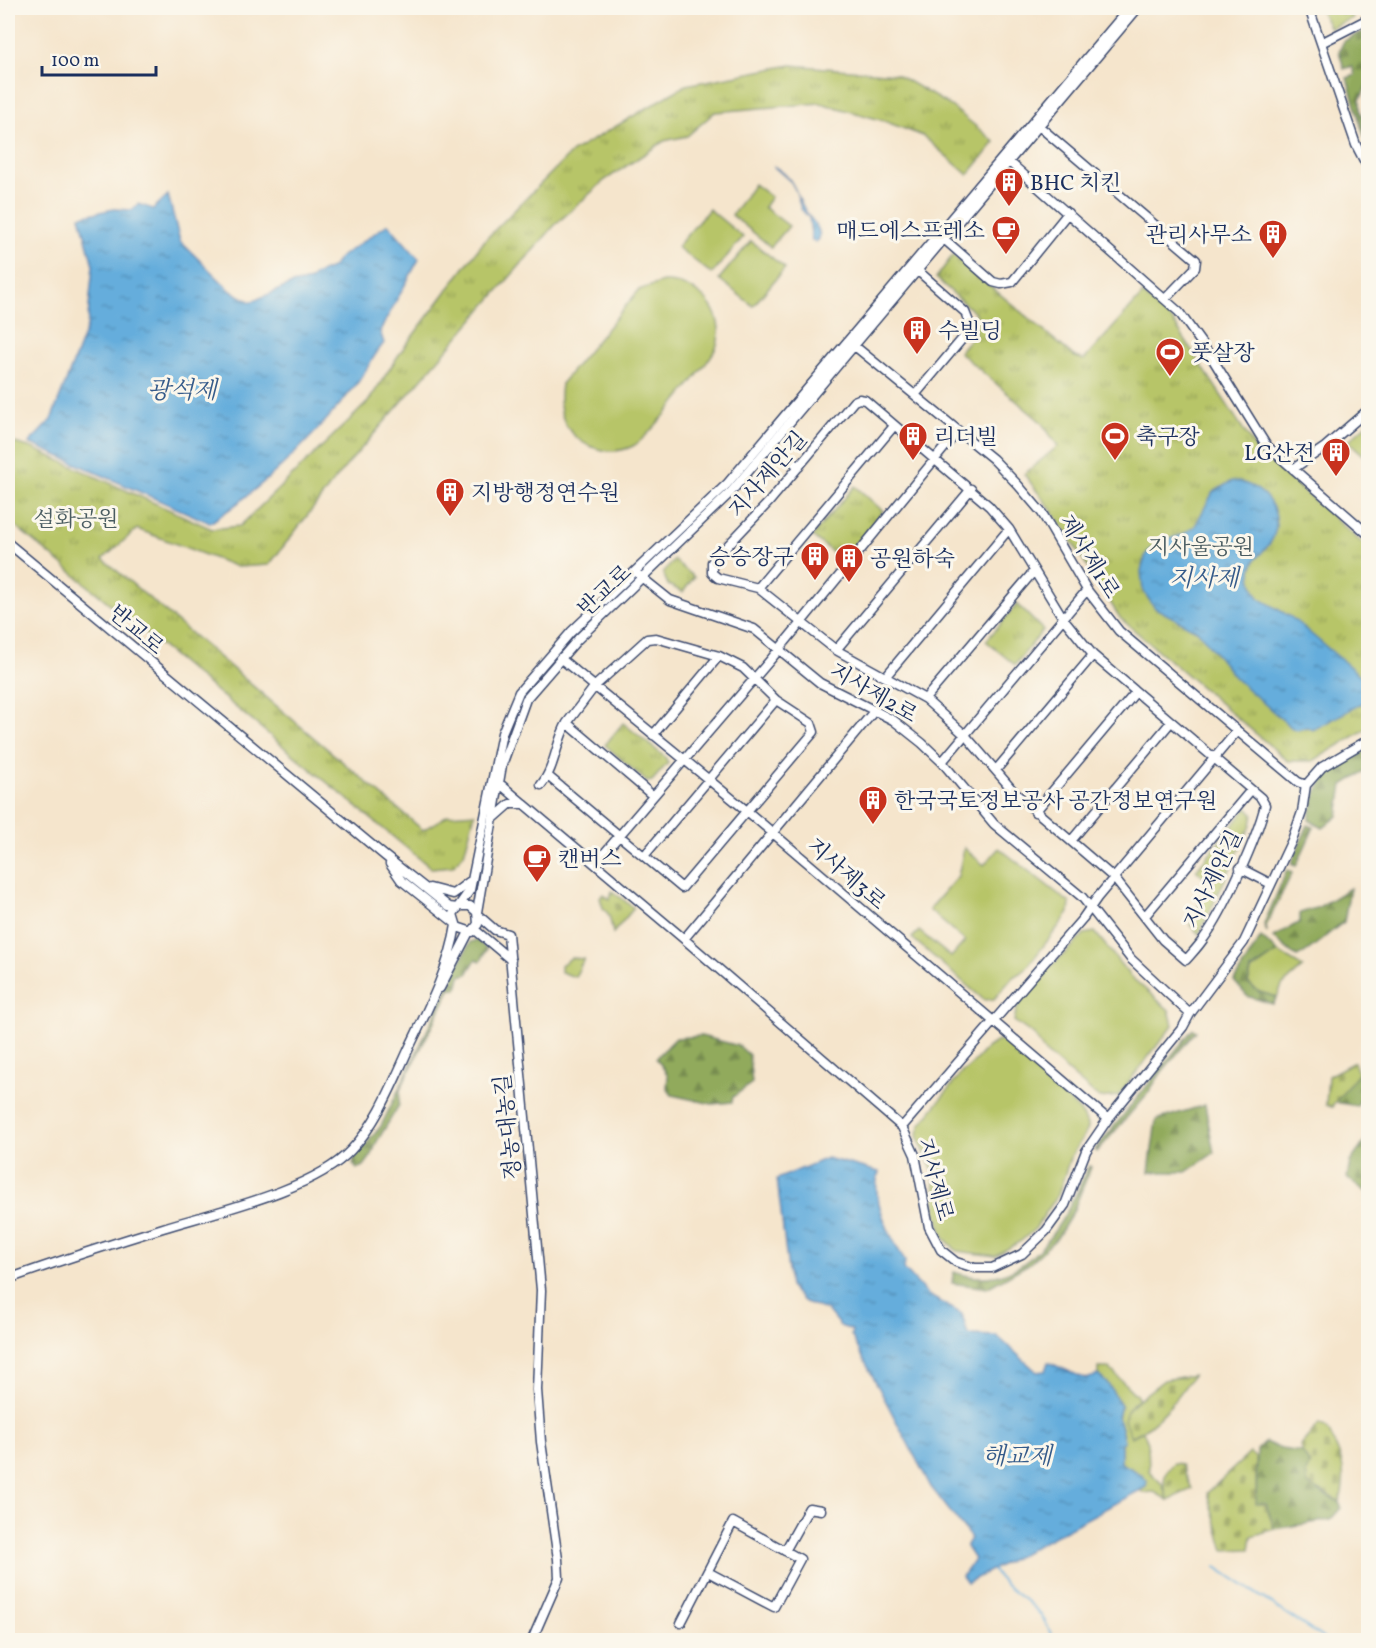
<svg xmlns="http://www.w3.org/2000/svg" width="1376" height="1648" font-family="Vollkorn,'Noto Serif KR',serif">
	<defs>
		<pattern id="forest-firs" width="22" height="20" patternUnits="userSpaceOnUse" patternTransform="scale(1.5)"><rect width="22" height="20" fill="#91aa5c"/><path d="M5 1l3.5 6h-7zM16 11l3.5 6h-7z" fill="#768b4f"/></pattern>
		<pattern id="cemetery-stones" width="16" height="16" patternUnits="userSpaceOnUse" patternTransform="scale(1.5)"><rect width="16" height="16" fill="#b7c567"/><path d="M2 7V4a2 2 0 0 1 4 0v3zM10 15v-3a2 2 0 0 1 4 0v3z" fill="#94a058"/></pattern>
		<pattern id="park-tufts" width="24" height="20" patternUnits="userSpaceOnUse" patternTransform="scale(1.5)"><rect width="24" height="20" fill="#b7c567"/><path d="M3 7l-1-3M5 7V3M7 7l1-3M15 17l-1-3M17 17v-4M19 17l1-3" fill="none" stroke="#94a058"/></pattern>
		<pattern id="water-ripples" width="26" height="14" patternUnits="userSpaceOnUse" patternTransform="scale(1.5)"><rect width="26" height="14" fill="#65addc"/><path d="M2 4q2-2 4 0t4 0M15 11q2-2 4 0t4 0" fill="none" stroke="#528db6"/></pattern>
	</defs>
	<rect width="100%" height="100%" fill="#fbf7ec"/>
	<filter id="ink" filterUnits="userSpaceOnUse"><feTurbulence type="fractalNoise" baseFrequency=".0167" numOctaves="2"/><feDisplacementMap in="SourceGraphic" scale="12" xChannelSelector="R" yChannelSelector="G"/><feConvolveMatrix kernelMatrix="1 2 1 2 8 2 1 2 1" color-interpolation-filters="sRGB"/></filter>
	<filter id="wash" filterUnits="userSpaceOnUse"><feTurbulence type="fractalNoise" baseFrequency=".008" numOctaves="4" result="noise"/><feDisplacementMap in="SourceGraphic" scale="24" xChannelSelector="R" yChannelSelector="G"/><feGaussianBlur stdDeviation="1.35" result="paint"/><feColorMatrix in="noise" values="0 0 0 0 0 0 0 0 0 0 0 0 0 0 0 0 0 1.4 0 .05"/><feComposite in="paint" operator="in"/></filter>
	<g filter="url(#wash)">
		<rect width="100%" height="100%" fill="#f5e5cc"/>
		<path fill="#b7c567" stroke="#697a62" stroke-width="1.5" d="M754,184L771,197L764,207L789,226L771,247L732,215Z
			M709,209L743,237L712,274L677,247Z
			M751,241L785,268L753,306L719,279Z
			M663,282C697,281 729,312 716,348C707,365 649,438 633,446C615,455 592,451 577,438C560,424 558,405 561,384L639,290Z
			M1368,423V459L1348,441Z
			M964,848L984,865L999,848L1070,903L1069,913L1025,970L1013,977L994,999L984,1000L912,938L919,931L951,957L965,941L929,910L958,876Z
			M1095,932L1130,976L1169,1010L1173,1025L1118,1096L1099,1098L1043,1050L1035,1036L1014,1021C1018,987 1063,959 1084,934Z
			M1278,952L1303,967L1282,986L1277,997L1259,992L1248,983L1251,971Z
			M999,1041L1005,1042L1059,1087C1069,1107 1082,1104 1088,1129L1070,1158L1058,1195L1035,1229L1021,1241L995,1256L957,1251L944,1238L936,1213L934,1173L917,1136L921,1124L962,1072C977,1063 983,1046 999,1041Z
			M1098,1368H1109L1139,1398L1128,1408L1131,1437L1143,1431L1148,1443L1149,1471L1162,1484L1168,1500L1154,1492L1143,1493L1140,1490L1146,1487V1481L1141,1474L1121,1463V1443L1124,1441L1118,1417L1121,1405L1108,1384L1098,1375Z"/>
		<path fill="url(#forest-firs)" stroke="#566c5d" stroke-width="1.5" d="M1368,29V83L1360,100V111L1368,131V150L1347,78L1355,75L1352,66L1344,69L1339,51L1344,41Z
			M1368,750V769L1343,785L1338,816L1323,828L1309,820C1319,772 1328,772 1368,750Z
			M1308,825L1314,827L1296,866L1291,864Z
			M1287,870L1292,873L1266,926L1267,932L1264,924Z
			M1350,888L1344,922C1327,933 1314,949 1297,957L1273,937L1300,922V913L1319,907Z
			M1261,937L1278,952L1251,970L1248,983L1259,992L1277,997L1273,1004L1247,996L1234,981Z
			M476,940L487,949L481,961L476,959L467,974L460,976L457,989L451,988L400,1090L399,1105L376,1143L372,1155L364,1166L357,1169L353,1164L354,1159L381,1126L470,942Z
			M1193,1029L1196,1031L1161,1073L1148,1093L1097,1152L1095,1150Z
			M701,1036L739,1046L749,1055L752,1083L733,1097L732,1102L712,1104L672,1095L667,1088L668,1075L656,1058L676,1038Z
			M1358,1073L1363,1083L1368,1076V1086L1366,1087L1357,1106L1334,1102Z
			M1205,1105L1214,1153L1186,1172H1149L1156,1120Z
			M1365,1141L1368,1144V1193L1347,1178L1350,1162Z
			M1089,1166L1091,1167L1072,1214L1057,1238L1029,1264L987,1288L952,1283L954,1272C1027,1298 1065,1220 1089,1166Z
			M1265,1442L1281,1449L1302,1452L1310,1464L1317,1491L1340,1502L1341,1508L1330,1520L1274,1529L1266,1504L1256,1505L1257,1450Z"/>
		<path fill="url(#cemetery-stones)" stroke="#697a62" stroke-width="1.5" d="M612,891L634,908L613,933L609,915L603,908L600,898L603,894L610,899Z
			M571,958L584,959L575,977L561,972V965Z
			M1354,1062L1358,1073L1332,1107L1326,1105L1328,1076Z
			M1193,1375C1175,1401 1160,1423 1131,1437L1124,1420L1128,1408L1164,1380Z
			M1319,1424L1327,1428C1342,1458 1348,1470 1340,1502L1308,1484L1306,1473L1310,1464L1302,1452L1300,1446Z
			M1250,1453L1256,1458V1504H1266L1274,1529L1252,1536L1250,1549L1224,1550L1207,1493Z
			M1174,1463L1181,1464L1192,1489L1168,1500C1163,1486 1161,1473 1174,1463Z"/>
		<path fill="url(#park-tufts)" stroke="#697a62" stroke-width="1.5" d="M1322,8H1338L1342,14L1349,11L1353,18L1330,28L1319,9Z
			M791,65L896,74L951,106L995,142L968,175L923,136L884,121L820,103L715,112L687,136L664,141L605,180L555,225L341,472L269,565L237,567L137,529L103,559L423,830L448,815L475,813L464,854L453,866L431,868L8,520V441L32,448L212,529L240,526L368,402L400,353L485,240L572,152L686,85Z
			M953,255L1075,357L1084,360L1143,294L1172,320L1256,449L1368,548V728L1313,761H1288L1120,618L1055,515L1024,474L1058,446L1041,422L959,352L975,333L977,315L936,278Z
			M855,486L883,511L842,560L812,536Z
			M674,560L694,577L683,592L668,585L663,573Z
			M1017,604L1043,630L1015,665L986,641Z
			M623,723L665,757L668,763L652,781L647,782L605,745Z
			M1247,808L1253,814L1251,825L1199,934L1190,925L1209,882L1196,870Z"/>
		<path fill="url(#water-ripples)" stroke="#406e9d" stroke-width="1.5" d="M773,166C795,178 794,191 805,210C810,220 822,227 819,239L816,242L812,241L809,218L801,209L796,191L791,182Z
			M168,195L180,241L231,291L251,302L292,284L311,280L314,275L332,268L339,258L388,224L419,259L380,331L384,343C373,356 366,371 356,385C314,437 266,486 210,523L29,443L51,420L87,327L93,265L80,216L114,209L132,210L138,204L153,209Z
			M1232,481C1261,483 1286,509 1272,540C1266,551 1253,557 1251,571C1251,580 1254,590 1259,598L1291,617L1368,682V700L1313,730L1307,727L1297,730L1292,728L1235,678L1198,631L1155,608L1143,591L1141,571L1146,554L1159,542L1182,535L1195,526L1213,492Z
			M827,1158L879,1172C869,1196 892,1240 905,1261L904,1269L928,1295L962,1314L968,1335L997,1336L1037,1372L1045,1371L1048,1362L1086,1379L1098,1375L1108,1384L1121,1405L1118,1417L1124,1441L1121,1443V1463L1141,1474L1147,1481L1146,1487L967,1583L962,1576L974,1559L966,1547L971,1538L931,1487L851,1335L852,1330L840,1326L828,1311L803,1301L790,1287L777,1179Z"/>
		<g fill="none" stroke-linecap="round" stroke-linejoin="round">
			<path stroke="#65addc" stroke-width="2" d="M1216,1567L1326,1640
				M993,1570C1014,1602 1039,1596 1053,1640"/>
		</g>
	</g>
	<g filter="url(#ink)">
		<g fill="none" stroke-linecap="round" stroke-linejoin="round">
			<g stroke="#3c4a6e" stroke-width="11">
				<path id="minor" d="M1309,8L1356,145L1368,168
					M1323,42L1368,19
					M1040,127L1196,260L1195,268L1165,299
					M1006,159L1179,312L1212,358L1266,445L1368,534
					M944,239L993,282L1001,284L1012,282L1068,213
					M851,343L993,459L1018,485L1042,513L1087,590L1119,631L1298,782L1306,785
					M915,395L963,338L969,322L965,312L917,270
					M859,399L865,400L989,506L1009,529L1063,618L1093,655L1261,798L1265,805C1257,838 1224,911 1204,938C1199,946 1192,953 1186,960L1163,940L1114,878L1016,794L965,735L925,699L836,650L758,588L718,578L712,573V562L769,502L854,401Z
					M772,444L799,467
					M1293,469L1325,447L1368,410
					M8,543L385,856L449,907L458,908
					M640,576L670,600L754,629L820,683L893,720L922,743L942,762L994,824L1082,897L1131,959L1190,1014
					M758,588L894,426
					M836,650L971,489
					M560,658L747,811L1108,1119
					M886,676L1009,529
					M925,699L1034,571
					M653,735L719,656
					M942,762L1087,590
					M996,770L1093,655
					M549,777L682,888L814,732L811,723L776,700L743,668L719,656L656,638L647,639L595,686L567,723L652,795
					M499,783L684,939L902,1127L915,1155L929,1227L941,1250L956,1262L975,1268H992L1022,1254L1046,1231L1065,1205L1086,1151L1108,1119L1183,1027L1190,1014L1244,942L1292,840L1302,812L1306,785L1322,767L1368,740
					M541,785C555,768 556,742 567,723
					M1035,812L1135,693
					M493,819L510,804H522
					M1071,841L1171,722
					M644,856L776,700
					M390,864L401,880L455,923
					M595,864L772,658L958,431
					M1240,868L1271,884
					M430,888L453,894L469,882
					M461,906H470L477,912L478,924L472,932L457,927L453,914L470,890L502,733L519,692L571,632L727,484L1129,8
					M477,912L502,765L526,699L578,639L731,492L1138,8
					M479,916L495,930L508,934L541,1290L537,1390L541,1442L558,1559L559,1578L532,1640
					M1145,916L1251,790
					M474,929L511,960
					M684,939L875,710
					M440,988L469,932
					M902,1127L1083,918L1097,898L1237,731
					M8,1279C59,1261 111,1244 163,1228C215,1212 314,1190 351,1150C379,1121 394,1080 411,1044C429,1007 450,965 456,925
					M785,1551L809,1508L821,1510
					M681,1623L733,1522L800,1559L774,1607L708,1572"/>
			</g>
			<use href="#minor" stroke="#fff" stroke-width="8"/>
		</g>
	</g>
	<defs>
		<g id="building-pin" transform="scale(1.5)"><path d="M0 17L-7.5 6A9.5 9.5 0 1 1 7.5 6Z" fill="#c8321e" stroke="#fbf7ec"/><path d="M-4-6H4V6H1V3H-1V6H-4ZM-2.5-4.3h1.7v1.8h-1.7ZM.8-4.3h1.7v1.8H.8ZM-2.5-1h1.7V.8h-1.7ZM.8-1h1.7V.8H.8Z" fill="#fff"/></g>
		<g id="cafe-pin" transform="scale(1.5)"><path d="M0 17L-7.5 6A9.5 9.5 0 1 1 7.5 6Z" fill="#c8321e" stroke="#fbf7ec"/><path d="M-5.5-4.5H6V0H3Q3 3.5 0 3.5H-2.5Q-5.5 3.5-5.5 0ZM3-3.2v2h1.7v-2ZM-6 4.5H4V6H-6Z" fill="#fff"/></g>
		<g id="stadium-pin" transform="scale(1.5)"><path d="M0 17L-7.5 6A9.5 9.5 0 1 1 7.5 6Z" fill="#c8321e" stroke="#fbf7ec"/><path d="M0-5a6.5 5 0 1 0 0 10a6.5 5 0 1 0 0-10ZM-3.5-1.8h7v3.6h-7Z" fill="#fff"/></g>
	</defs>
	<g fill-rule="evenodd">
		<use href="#building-pin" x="1009" y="182"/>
		<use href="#cafe-pin" x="1006" y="230"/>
		<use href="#building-pin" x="1273" y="234"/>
		<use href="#building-pin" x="917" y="330"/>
		<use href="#stadium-pin" x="1170" y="352"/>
		<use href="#building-pin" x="913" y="436"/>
		<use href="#stadium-pin" x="1115" y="436"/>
		<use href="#building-pin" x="1336" y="452"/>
		<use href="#building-pin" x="450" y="492"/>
		<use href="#building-pin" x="815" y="556"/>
		<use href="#building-pin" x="849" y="558"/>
		<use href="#building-pin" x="873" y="800"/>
		<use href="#cafe-pin" x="537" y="858"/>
	</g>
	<g text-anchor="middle" stroke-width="6" stroke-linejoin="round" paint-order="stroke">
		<g font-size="22" fill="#1b2f5e" stroke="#fbf7ec" text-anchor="start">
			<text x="1030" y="190">BHC 치킨</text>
			<text x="985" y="238" text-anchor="end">매드에스프레소</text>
			<text x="1252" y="242" text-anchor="end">관리사무소</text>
			<text x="938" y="338">수빌딩</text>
			<text x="1191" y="360">풋살장</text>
			<text x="934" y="444">리더빌</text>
			<text x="1136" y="444">축구장</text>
			<text x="1315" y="460" text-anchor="end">LG산전</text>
			<text x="471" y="500">지방행정연수원</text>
			<text x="794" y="564" text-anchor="end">승승장구</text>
			<text x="870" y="566">공원하숙</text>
			<text x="894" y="808">한국국토정보공사 공간정보연구원</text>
			<text x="558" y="866">캔버스</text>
		</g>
		<g font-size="22" fill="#1b2f5e" stroke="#fbf7ec">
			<text transform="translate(767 474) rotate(-49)" y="8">지사제안길</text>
			<text transform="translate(1090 556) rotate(58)" y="8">제사제1로</text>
			<text transform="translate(604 590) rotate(-43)" y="8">반교로</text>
			<text transform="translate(137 629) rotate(40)" y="8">반교로</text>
			<text transform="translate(874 692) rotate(30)" y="8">지사제2로</text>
			<text transform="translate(847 873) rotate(41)" y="8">지사제3로</text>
			<text transform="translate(1212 879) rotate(-64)" y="8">지사제안길</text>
			<text transform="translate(507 1127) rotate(-96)" y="8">정농대농길</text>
			<text transform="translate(936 1179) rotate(75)" y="8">지사제로</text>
		</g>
		<g font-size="22" fill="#4a5c61" stroke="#fbf7ec">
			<text x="76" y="526">설화공원</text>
			<text x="1201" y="554">지사울공원</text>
		</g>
		<g font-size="24" font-style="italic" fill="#355b8a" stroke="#fbf7ec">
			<text x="182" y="398">광석제</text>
			<text x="1204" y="586">지사제</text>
			<text x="1017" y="1464">해교제</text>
		</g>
	</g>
	<rect width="1376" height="1648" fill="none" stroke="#fbf7ec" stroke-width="30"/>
	<path d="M42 66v9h114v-9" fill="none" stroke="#1b2f5e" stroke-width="3"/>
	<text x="51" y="66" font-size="18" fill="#1b2f5e" stroke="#fbf7ec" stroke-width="4.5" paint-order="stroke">100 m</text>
</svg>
